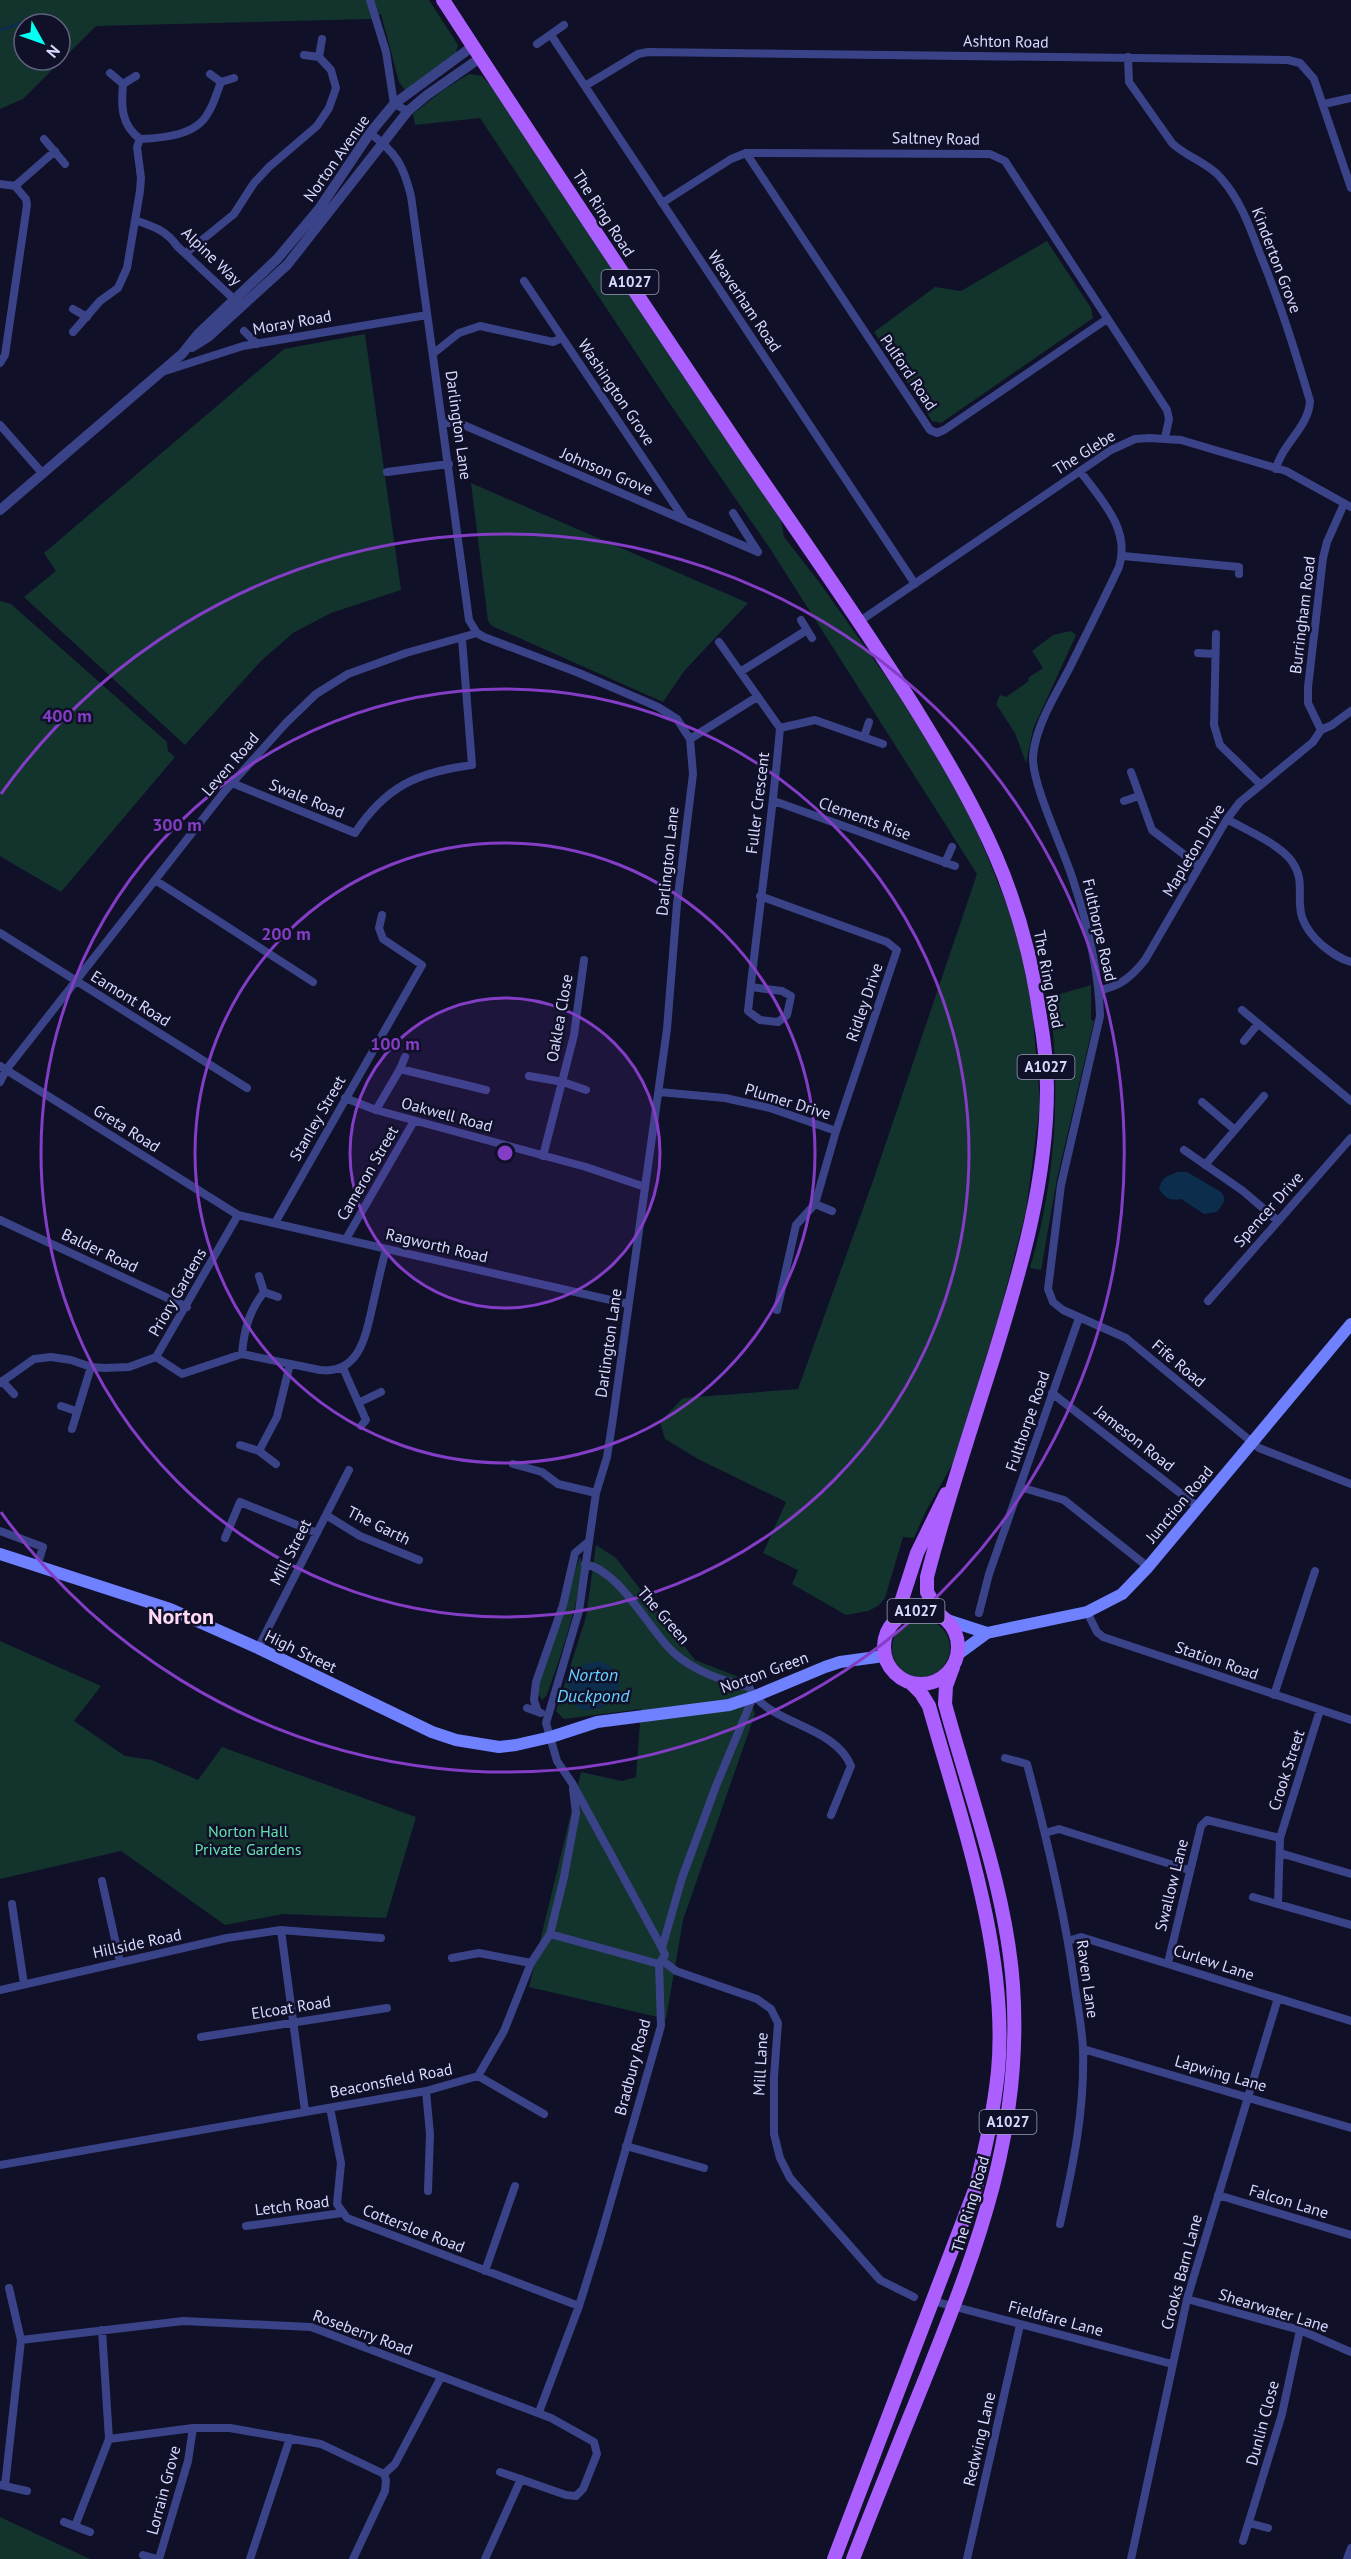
<svg xmlns="http://www.w3.org/2000/svg" width="1351" height="2559" font-family="'PT Sans',sans-serif">
	<rect width="100%" height="100%" fill="#101029"/>
	<path fill="#13332d" fill-rule="evenodd" d="M0,0H429L458,45L455,56L405,90L399,82L381,14L370,19L96,26L23,99L0,109ZM24,24H60V60H24Z
		M469,74L482,76L496,92L780,515L784,537L819,582L897,692L966,804L1014,922L1032,1004L1040,1105L1026,1211L1001,1309L953,1463L926,1511L914,1538L903,1537L885,1598L878,1606L868,1611L846,1615L792,1584L798,1570L763,1553L786,1502L698,1459L665,1439L660,1422L683,1398L798,1389L874,1178L977,874L769,547L668,401L480,118L415,125L413,114L443,90Z
		M1047,241L1091,308L1093,318L941,423L932,421L874,332L935,287L961,291Z
		M365,334L401,590L331,613L293,633L262,660L185,745L24,597L56,571L44,553L284,349Z
		M471,483L748,603L685,670L663,702L492,626L488,621Z
		M0,601L11,604L167,742L168,751L175,757L61,892L0,856Z
		M1071,631L1076,635L1033,729L1026,763L1015,733L996,704L1000,695L1006,697L1029,681L1028,678L1043,668L1032,651L1053,635Z
		M1091,985V1020L1094,1021L1057,1179L1041,1270L1030,1268C1057,1176 1060,1092 1050,997Z
		M596,1545L616,1558L695,1660L744,1679L755,1714L683,1920L666,2019L529,1987L581,1772L622,1781L636,1777L641,1709L564,1719L556,1711L586,1617Z
		M580,1556C588,1579 557,1668 547,1695L542,1700L538,1693L539,1684Z
		M892 1648a29 29 0 1 1 58 0a29 29 0 1 1-58 0Z
		M0,1641L101,1686L74,1721L125,1756L152,1760L198,1780L222,1747L416,1817L386,1918L283,1914L225,1925L121,1851L0,1879Z
		M0,2517L90,2559H0Z"/>
	<path fill="#0c2d4c" d="M1178,1172H1187L1221,1192L1224,1197V1202L1217,1212L1204,1214L1181,1199C1170,1201 1165,1198 1159,1189C1161,1178 1168,1175 1178,1172Z
		M597,1661C636,1669 619,1717 580,1709L568,1697C566,1676 578,1665 597,1661Z"/>
	<g fill="none" stroke-linecap="round" stroke-linejoin="round">
		<path stroke="#0c2d4c" stroke-width="3" d="M0,30L21,23"/>
		<path stroke="#3a4388" stroke-width="8" d="M370,0L386,52L394,104L408,111
			M551,35L915,584
			M537,44L564,25
			M304,55L319,57L322,39
			M1128,57L1129,82L1172,143C1186,157 1207,162 1220,177C1240,199 1250,227 1260,254C1280,302 1295,351 1310,401C1309,427 1282,444 1276,469
			M110,73L123,84
			M210,74L221,82
			M136,76L123,84C121,106 121,125 140,139C162,138 196,136 208,113C214,104 217,92 221,82L234,78
			M585,86L638,54L648,52L1288,60L1300,63L1314,79L1351,188
			M1324,104L1351,98
			M370,133C396,153 403,164 411,196L469,620L477,633L484,637L579,673L658,707L677,719L690,739L693,774L677,904L667,1029L613,1418L607,1457L596,1493L579,1611L546,1723L557,1761L572,1783L662,1948
			M44,139L65,164
			M746,153L930,430L937,433L944,430L1107,319
			M0,184L15,186
			M15,186L55,151
			M662,203L731,159L746,153L990,154L1005,161L1167,410L1169,419L1165,438
			M135,220C152,226 166,230 177,246L238,303
			M186,253L234,214L254,183L269,167L317,126L329,108L336,88L331,70L319,57
			M524,281L684,519
			M73,309L87,317
			M244,331L257,344
			M73,332L100,301L118,288L127,268L140,191L141,178L137,147L140,139
			M434,353L459,333L480,326L553,342L562,338
			M0,363L5,355L27,205L26,199L15,186
			M165,371L243,346L427,315
			M443,423H459L758,552
			M0,425L43,474
			M1080,471C1101,500 1131,529 1119,567C1103,601 1086,635 1069,669C1055,696 1035,727 1033,757C1032,786 1065,852 1074,883C1088,926 1099,971 1100,1016L1061,1185L1048,1289L1053,1302L1063,1310L1126,1338L1259,1448L1351,1484
			M387,472L449,464
			M733,513L758,552
			M1123,556L1239,567V574
			M801,620L812,638
			M860,621L1111,450L1135,439L1149,438L1181,440L1286,471L1351,507
			M1216,634L1214,725L1220,745L1261,785
			M719,642L780,728C772,823 758,916 748,1011L760,1020L778,1022L787,1015L791,996L782,991L751,987
			M1198,653L1215,654
			M740,672L807,630
			M780,728L815,720L883,744
			M1321,730L1308,703V687L1323,558L1327,542L1344,504
			M864,737L869,722
			M690,739L757,697
			M1131,772L1152,830L1199,866
			M232,783L355,833C386,786 418,772 472,765L462,639
			M774,801L955,866
			M1124,801L1139,796
			M1227,819C1244,829 1277,843 1290,859C1314,889 1281,909 1323,946C1332,953 1340,959 1351,962
			M945,863L952,847
			M155,880L313,982
			M760,896L887,942L897,950L836,1131L815,1204
			M0,933L247,1088
			M1099,990C1120,987 1132,976 1145,960L1227,819L1240,802L1313,742L1321,730L1332,725L1351,711
			M1242,1010L1351,1101
			M1244,1041L1258,1024
			M0,1066L238,1215L628,1304
			M400,1069L405,1057
			M529,1076L563,1082L586,1090
			M0,1082L6,1070L224,792L286,723L316,694L348,674L406,653L477,633
			M659,1092L725,1098L770,1108L836,1131
			M345,1098L376,1110L586,1167L645,1187
			M1202,1102L1235,1130
			M376,1110L400,1069L486,1090
			M1184,1150L1243,1191L1278,1221
			M543,1156L574,1035L584,960
			M1205,1165L1264,1096
			M0,1220L187,1307
			M275,1223L422,965L383,939L379,928L382,915
			M346,1239L414,1121
			M259,1276L264,1292L278,1297
			M1208,1301L1351,1138
			M777,1310L796,1225L815,1204L832,1211
			M242,1354C244,1330 249,1311 264,1292
			M156,1357L182,1374L242,1354L320,1370C360,1375 366,1334 373,1304C377,1286 381,1268 386,1249
			M343,1368L366,1420L361,1426
			M2,1381L14,1394
			M0,1383L34,1359L51,1357L71,1360L91,1367L105,1368L129,1367L156,1357L238,1215
			M1052,1393L1198,1507
			M360,1402L381,1392
			M61,1406L76,1411
			M72,1429L91,1367
			M240,1445L259,1451L276,1464
			M259,1451L277,1417L290,1364
			M513,1464L542,1472L558,1484L596,1493
			M1020,1487L1064,1500L1148,1567
			M326,1515L360,1536L419,1560
			M0,1531L43,1547L37,1566
			M225,1538L240,1502L317,1533
			M585,1564C621,1571 648,1629 673,1652C695,1672 721,1680 749,1687C767,1725 834,1724 851,1766L831,1815
			M1087,1612L1097,1632L1103,1637L1351,1720
			M979,1613L989,1574L1079,1318
			M258,1648L349,1470
			M1274,1695L1315,1571
			M527,1708L541,1713
			M538,1712L534,1700L536,1682L563,1605L575,1553L588,1542
			M1005,1758L1027,1764C1046,1835 1064,1908 1074,1981C1077,2003 1082,2027 1083,2049C1085,2109 1073,2166 1060,2224
			M1045,1833L1059,1829L1189,1870
			M1280,1853L1351,1874
			M102,1881L120,1962
			M1253,1897L1351,1925
			M1278,1903L1280,1838L1320,1710
			M12,1904L24,1984
			M281,1930L305,2111
			M550,1934L659,1964
			M1068,1941L1081,1937L1351,2021
			M452,1958L479,1953L531,1963
			M663,1961L676,1971L757,1999L771,2009L778,2023L774,2077V2134L780,2158L790,2178L880,2280L914,2297
			M1168,1963L1201,1826L1207,1820L1280,1838
			M0,1990L227,1938L281,1930L381,1938
			M201,2037L387,2008
			M1083,2049L1351,2128
			M478,2076L544,2114
			M426,2091L430,2134L428,2191
			M330,2108L341,2163L337,2204L347,2218L579,2306
			M626,2146L704,2168
			M0,2165L426,2091L478,2076L504,2031L531,1963L550,1934L564,1877L576,1813L573,1789
			M1218,2195L1351,2235
			M246,2226L342,2213
			M485,2271L515,2186
			M1187,2299L1300,2330L1351,2352
			M933,2301L1172,2364
			M102,2330L109,2439L193,2428H230L321,2444L384,2474
			M21,2340L183,2321L311,2327L551,2418L594,2442L597,2454L583,2489L576,2496L566,2495L500,2472
			M539,2412L579,2306L600,2239L661,2026L659,1964L665,1955L662,1948L682,1878L716,1786L753,1697
			M0,2485L27,2491
			M5,2486L21,2340L9,2288
			M64,2522L90,2532
			M1249,2523L1268,2528
			M75,2526L109,2439
			M1243,2541L1282,2414L1300,2330
			M143,2555L157,2559
			M159,2559L188,2461L193,2428
			M250,2559L290,2438
			M353,2559L385,2491L386,2480L384,2474L395,2464L441,2377
			M485,2559L521,2479
			M967,2559L1020,2325
			M1131,2559L1187,2299L1278,1998
			M1347,2559L1351,2548"/>
		<path stroke="#3a4388" stroke-width="10" d="M192,347L208,337L287,265L408,111L427,95L480,58
			M0,510L182,354L198,334L278,258L319,209L370,133L394,104L473,46"/>
		<path stroke="#6f81ff" stroke-width="12" d="M0,1554L170,1609L258,1648L432,1732L456,1740L499,1747L516,1745L551,1737L597,1722L729,1705L753,1697L825,1667L840,1662L884,1656
			M947,1620L987,1633L1087,1612L1122,1594L1148,1567L1351,1324
			M957,1655L987,1633"/>
		<path stroke="#ab5fff" stroke-width="14" d="M443,0C541,151 641,301 742,451C800,536 860,620 915,708C980,813 1023,893 1040,1017C1044,1040 1047,1064 1047,1088C1047,1180 1021,1269 994,1356C971,1429 946,1503 927,1577V1592L940,1615
			M884 1647a37 37 0 1 1 74 0a37 37 0 1 1-74 0Z
			M895,1621L917,1553L946,1494
			M834,2559L976,2187C985,2149 994,2111 998,2071C1009,1954 961,1819 929,1706L921,1693L911,1683
			M853,2559C877,2497 902,2436 927,2374C979,2244 1023,2129 1013,1985C1006,1890 970,1796 945,1704L946,1686L953,1667"/>
	</g>
	<circle cx="505" cy="1153" r="155" fill="#843dc5" fill-opacity=".12"/>
	<g fill="none" stroke="#843dc5" stroke-width="3">
		<circle cx="505" cy="1153" r="155"/>
		<circle cx="505" cy="1153" r="310"/>
		<circle cx="505" cy="1153" r="464"/>
		<path d="M1 794A619 619 0 1 1 1 1512"/>
	</g>
	<g text-anchor="middle" stroke-width="5" stroke-linejoin="round" paint-order="stroke">
		<g fill="#101029" stroke="#9c9dbf" stroke-width="1.5">
			<rect x="601.5" y="270" width="57" height="24" rx="4.5"/>
			<rect x="1017.5" y="1055" width="57" height="24" rx="4.5"/>
			<rect x="887.5" y="1599" width="57" height="24" rx="4.5"/>
			<rect x="979.5" y="2110" width="57" height="24" rx="4.5"/>
		</g>
		<g font-size="15" font-weight="bold" fill="#d8d9ff">
			<text x="630" y="287">A1027</text>
			<text x="1046" y="1072">A1027</text>
			<text x="916" y="1616">A1027</text>
			<text x="1008" y="2127">A1027</text>
		</g>
		<g font-size="16" fill="#d8d9ff" stroke="#101029">
			<text transform="translate(1006 41) rotate(1)" y="6">Ashton Road</text>
			<text transform="translate(936 138) rotate(1)" y="6">Saltney Road</text>
			<text transform="translate(336 158) rotate(-55)" y="6">Norton Avenue</text>
			<text transform="translate(604 213) rotate(57)" y="6">The Ring Road</text>
			<text transform="translate(212 256) rotate(44)" y="6">Alpine Way</text>
			<text transform="translate(1277 260) rotate(69)" y="6">Kinderton Grove</text>
			<text transform="translate(745 301) rotate(56)" y="6">Weaverham Road</text>
			<text transform="translate(292 322) rotate(-10)" y="6">Moray Road</text>
			<text transform="translate(909 372) rotate(56)" y="6">Pulford Road</text>
			<text transform="translate(617 392) rotate(56)" y="6">Washington Grove</text>
			<text transform="translate(459 425) rotate(82)" y="6">Darlington Lane</text>
			<text transform="translate(1084 452) rotate(-32)" y="6">The Glebe</text>
			<text transform="translate(607 471) rotate(23)" y="6">Johnson Grove</text>
			<text transform="translate(1302 615) rotate(-83)" y="6">Burringham Road</text>
			<text transform="translate(230 764) rotate(-49)" y="6">Leven Road</text>
			<text transform="translate(307 798) rotate(22)" y="6">Swale Road</text>
			<text transform="translate(757 803) rotate(-83)" y="6">Fuller Crescent</text>
			<text transform="translate(865 818) rotate(20)" y="6">Clements Rise</text>
			<text transform="translate(1193 850) rotate(-59)" y="6">Mapleton Drive</text>
			<text transform="translate(667 861) rotate(-84)" y="6">Darlington Lane</text>
			<text transform="translate(1100 930) rotate(77)" y="6">Fulthorpe Road</text>
			<text transform="translate(1049 979) rotate(79)" y="6">The Ring Road</text>
			<text transform="translate(131 998) rotate(32)" y="6">Eamont Road</text>
			<text transform="translate(864 1002) rotate(-71)" y="6">Ridley Drive</text>
			<text transform="translate(559 1018) rotate(-80)" y="6">Oaklea Close</text>
			<text transform="translate(788 1101) rotate(17)" y="6">Plumer Drive</text>
			<text transform="translate(447 1114) rotate(15)" y="6">Oakwell Road</text>
			<text transform="translate(317 1118) rotate(-60)" y="6">Stanley Street</text>
			<text transform="translate(127 1128) rotate(32)" y="6">Greta Road</text>
			<text transform="translate(367 1173) rotate(-60)" y="6">Cameron Street</text>
			<text transform="translate(1268 1209) rotate(-48)" y="6">Spencer Drive</text>
			<text transform="translate(437 1245) rotate(13)" y="6">Ragworth Road</text>
			<text transform="translate(100 1250) rotate(25)" y="6">Balder Road</text>
			<text transform="translate(177 1292) rotate(-60)" y="6">Priory Gardens</text>
			<text transform="translate(608 1343) rotate(-82)" y="6">Darlington Lane</text>
			<text transform="translate(1179 1363) rotate(40)" y="6">Fife Road</text>
			<text transform="translate(1027 1421) rotate(-71)" y="6">Fulthorpe Road</text>
			<text transform="translate(1135 1438) rotate(38)" y="6">Jameson Road</text>
			<text transform="translate(1179 1504) rotate(-50)" y="6">Junction Road</text>
			<text transform="translate(379 1525) rotate(26)" y="6">The Garth</text>
			<text transform="translate(290 1552) rotate(-63)" y="6">Mill Street</text>
			<text transform="translate(664 1615) rotate(49)" y="6">The Green</text>
			<text transform="translate(301 1651) rotate(26)" y="6">High Street</text>
			<text transform="translate(1217 1660) rotate(19)" y="6">Station Road</text>
			<text transform="translate(764 1672) rotate(-20)" y="6">Norton Green</text>
			<text transform="translate(1286 1770) rotate(-72)" y="6">Crook Street</text>
			<text transform="translate(1171 1885) rotate(-76)" y="6">Swallow Lane</text>
			<text transform="translate(137 1943) rotate(-12)" y="6">Hillside Road</text>
			<text transform="translate(1214 1962) rotate(18)" y="6">Curlew Lane</text>
			<text transform="translate(1088 1979) rotate(82)" y="6">Raven Lane</text>
			<text transform="translate(291 2007) rotate(-9)" y="6">Elcoat Road</text>
			<text transform="translate(760 2064) rotate(-87)" y="6">Mill Lane</text>
			<text transform="translate(632 2067) rotate(-75)" y="6">Bradbury Road</text>
			<text transform="translate(1221 2073) rotate(16)" y="6">Lapwing Lane</text>
			<text transform="translate(391 2080) rotate(-11)" y="6">Beaconsfield Road</text>
			<text transform="translate(1289 2201) rotate(17)" y="6">Falcon Lane</text>
			<text transform="translate(970 2204) rotate(-74)" y="6">The Ring Road</text>
			<text transform="translate(292 2205) rotate(-7)" y="6">Letch Road</text>
			<text transform="translate(414 2228) rotate(21)" y="6">Cottersloe Road</text>
			<text transform="translate(1181 2272) rotate(-75)" y="6">Crooks Barn Lane</text>
			<text transform="translate(1274 2310) rotate(17)" y="6">Shearwater Lane</text>
			<text transform="translate(1056 2318) rotate(15)" y="6">Fieldfare Lane</text>
			<text transform="translate(363 2332) rotate(20)" y="6">Roseberry Road</text>
			<text transform="translate(1262 2423) rotate(-75)" y="6">Dunlin Close</text>
			<text transform="translate(979 2439) rotate(-77)" y="6">Redwing Lane</text>
			<text transform="translate(163 2490) rotate(-75)" y="6">Lorrain Grove</text>
		</g>
		<g font-size="16" fill="#61e2ae" stroke="#101029">
			<text x="248" y="1837">Norton Hall<tspan x="248" dy="18">Private Gardens</tspan></text>
		</g>
		<g font-size="18" font-style="italic" fill="#66cfff" stroke="#101029">
			<text x="593" y="1681">Norton<tspan x="593" dy="21">Duckpond</tspan></text>
		</g>
		<g font-size="22" font-weight="bold" fill="#ffdaf7" stroke="#101029">
			<text x="181" y="1624">Norton</text>
		</g>
	</g>
	<circle cx="505" cy="1153" r="9" fill="#843dc5" stroke="#101029" stroke-width="3"/>
	<g font-size="18" text-anchor="middle" font-weight="bold" fill="#843dc5" stroke="#101029" stroke-width="5" stroke-linejoin="round" paint-order="stroke">
		<text x="67" y="722">400 m</text>
		<text x="177" y="831">300 m</text>
		<text x="286" y="940">200 m</text>
		<text x="395" y="1050">100 m</text>
	</g>
	<g transform="translate(42 42) rotate(130)"><circle r="28" fill="#101029" stroke="#60607f" stroke-width="1.5"/>
	<path d="M0-4.5L10 22L0 15L-10 22Z" fill="#04fff2"/>
	<text y="-9" font-size="16" font-weight="bold" text-anchor="middle" fill="#d8d9ff">N</text>
	</g>
</svg>
